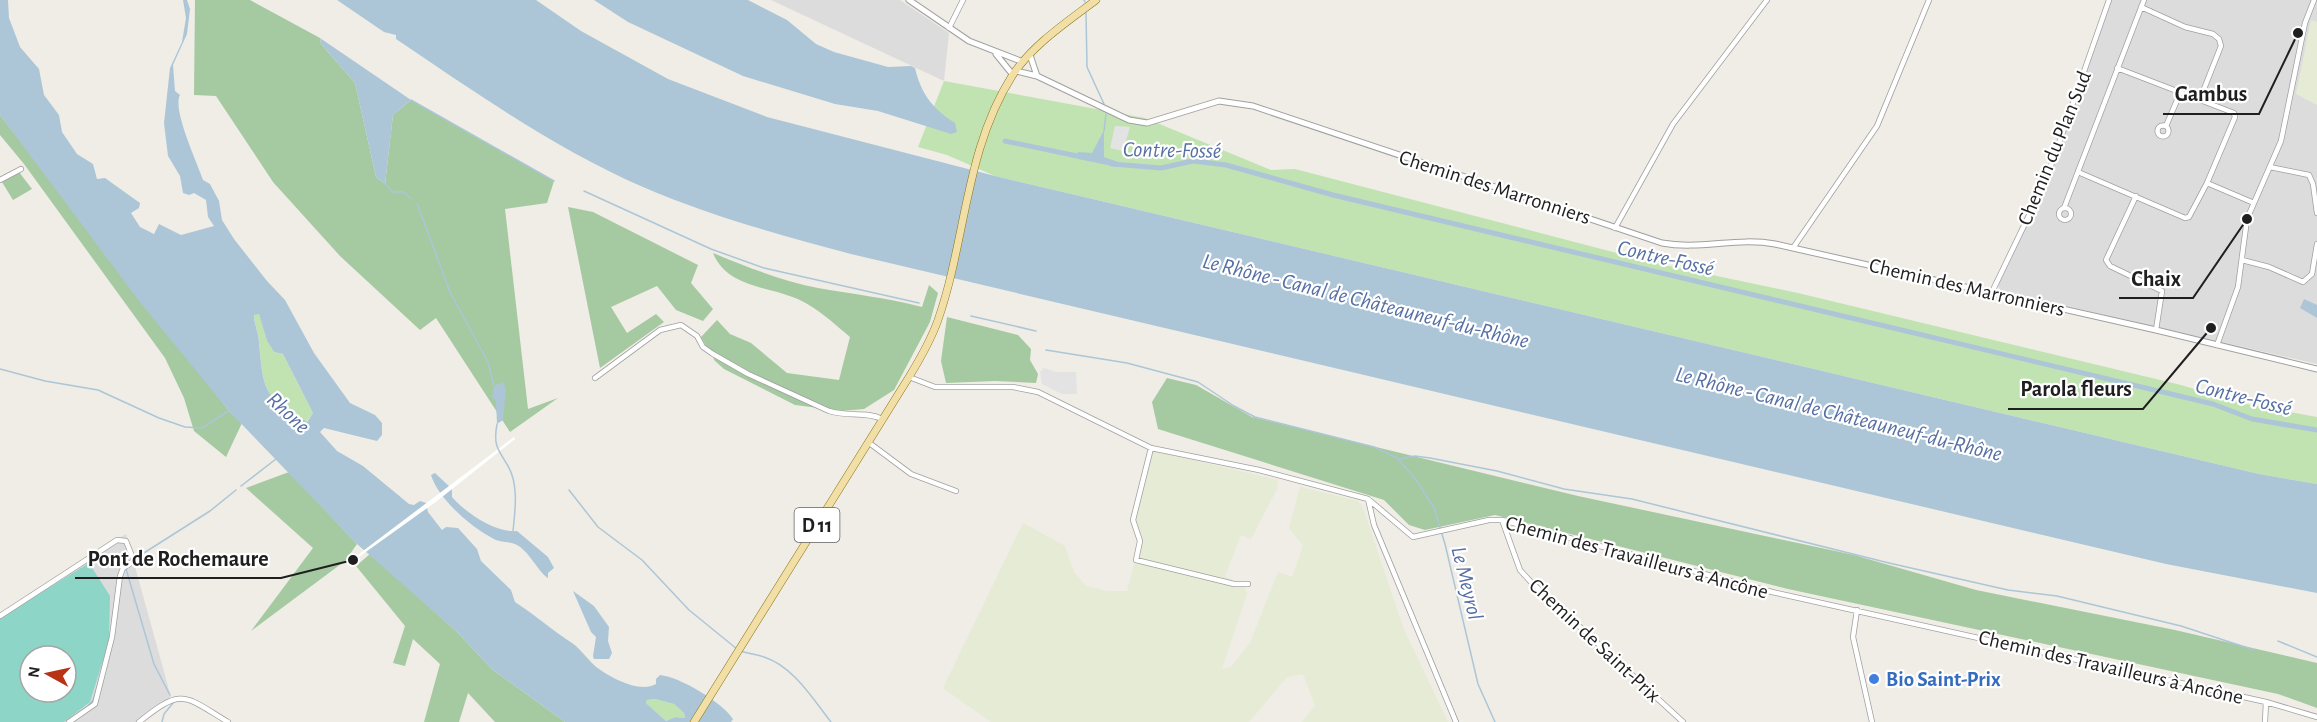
<svg xmlns="http://www.w3.org/2000/svg" width="2317" height="722" font-family="'Alegreya Sans',sans-serif">
	<rect width="100%" height="100%" fill="#efede6"/>
	<path fill="#dddcdc" fill-rule="evenodd" d="M771,0H900L949,33L944,81Z
		M2111,0H2317V364L2001,291L1998,286L2053,165Z
		M126,534L171,697L140,722H0V615ZM30,656H66V692H30Z"/>
	<path fill="#e5ebd4" d="M2311,20L2317,22V105L2296,94Z
		M1153,451L1278,480L1277,489L1251,539L1241,535L1225,576L1245,587L1247,594L1222,669L1231,667L1250,643L1278,572L1292,577L1303,546L1289,528L1300,487L1358,501L1363,508L1403,627L1448,722H1302L1315,706L1303,674L1287,677L1249,722H991L943,688L1023,523L1065,546L1074,572L1086,586L1107,591H1127L1142,536L1135,518Z"/>
	<path fill="#c1e3b2" d="M944,81L1145,118L1271,170L1295,169L1655,263L1798,293L2181,385L2241,403L2317,417V484L2259,474L995,176L947,155L918,147Z
		M259,313L267,341L274,352L283,354L313,413L306,422C263,395 264,393 259,342C259,333 254,324 254,315Z
		M655,699L674,704L684,713L685,718L675,717L666,721L646,703L647,700Z"/>
	<path fill="#a5c9a0" d="M195,0H250L320,38L321,44L355,83L376,177L385,184L393,115L411,100L554,181L547,203L505,209L528,409L558,398L510,432L436,318L420,330L340,256L273,182L216,96L194,95Z
		M0,115L229,411L242,423L226,457L194,431L184,398L165,358L24,164L0,135Z
		M19,172L32,189L13,200L2,182Z
		M568,207L593,212L698,265L691,283L713,309L703,321L676,310L657,286L611,307L627,333L656,314L664,322L600,368Z
		M713,253C747,267 782,281 818,288C853,294 887,298 922,307L929,285L938,293L930,322L894,390L864,409L842,411L795,405L724,369L715,361L701,337L717,320L730,334L751,343L787,373L839,380L850,337C837,326 824,314 809,305C779,285 729,292 713,253Z
		M947,317L1018,335L1031,349L1030,360L1038,374L1036,383L995,381L946,383L941,361Z
		M1167,378L1196,385L1252,417L1578,496L1854,555L1976,590L2175,630L2317,663V708L2278,694L1788,589L1495,515L1425,530L1409,525L1384,500L1158,429L1152,402Z
		M289,472L357,544L345,561L251,631L313,548L246,488Z
		M370,554L457,632L493,670L565,722H495L468,693L459,722H424L440,664L413,639L405,666L393,663L405,626L356,566Z"/>
	<path fill="#8dd5c6" fill-rule="evenodd" d="M89,563L110,596L109,641L90,702L64,722H0V618ZM30,656H66V692H30Z"/>
	<path fill="#e3e3e3" d="M1115,126L1130,127L1123,151L1110,148Z
		M1044,368L1056,372H1076L1077,394H1062L1042,384L1040,372Z"/>
	<path fill="#acc6d7" fill-rule="evenodd" d="M0,0H8L9,18L20,47L39,69L44,95L59,115L62,132L77,154L93,164L97,179L105,178L140,203L139,208L131,213L140,227L154,234L159,224L181,235L214,226L208,217L206,200L194,193L189,195L183,193L180,176L168,156L164,123L170,68L182,42L186,18L183,0H187L190,9L187,34L173,65L175,91L180,95C172,109 197,162 203,180L210,184L219,201L222,220L234,239L267,281L285,300L314,353L350,403L375,415L382,423V435L377,441L324,428L320,432L337,451L363,466L409,504L414,505L420,501L426,503L428,512L442,530L446,527L458,528L477,549L481,561L511,590L515,602C535,615 552,630 572,643C582,650 589,662 599,669C613,679 640,693 656,684V679L660,675C680,677 722,702 733,719L731,722H565L493,670L457,632L357,544L229,411L139,301L0,115ZM259,314L267,341L274,352L283,354L313,413L307,422C263,395 264,393 259,343C259,333 254,325 254,315ZM655,699L674,704L684,713L685,718L675,717L666,721L646,703L647,700Z
		M337,0H536L581,31L668,79L767,117L995,176L2259,474L2317,484V593L2166,564L851,254C780,235 710,216 643,187C555,149 475,92 396,39V35L384,32Z
		M594,0H748L787,20L816,44L834,52L888,67L911,66L915,68C921,94 933,109 955,123L957,132L951,134L878,111L835,104L743,76L628,22Z
		M320,38L411,100L393,115L385,184L376,177L355,83L321,44Z
		M1104,130V157L1118,162L1117,167L1078,159V152L1092,153Z
		M2304,299L2317,305V318L2300,308Z
		M503,382L506,389L503,420L497,424L496,402L492,397L494,386Z
		M435,473L452,489V497C466,513 495,533 517,531L548,557L554,568L548,573V578C538,572 530,552 517,545C510,541 501,543 494,539C471,527 439,500 431,475Z
		M573,591L594,606L609,627L608,641L612,653L609,659H594L593,656L596,637L591,632Z"/>
	<path fill="#fff" d="M514,437L515,439L437,501L356,559L355,557Z"/>
	<g fill="none" stroke-linecap="round" stroke-linejoin="round">
		<path stroke="#acc6d7" stroke-width="1.5" d="M1084,0L1085,2
			M1086,13L1087,67L1104,104
			M411,100L554,181
			M1104,131L1106,114
			M385,184L393,192H404L411,199
			M584,191L711,249L764,268L919,303
			M417,203L450,292L488,362L494,386
			M971,316L1036,331
			M1046,350L1127,363L1198,382L1234,406L1255,417L1374,447L1399,459L1415,456L1430,458L1497,471L1564,489L1632,499L1889,563L2008,590L2057,596L2181,626L2254,650
			M0,369L45,381L98,390L159,418L185,427L202,428L230,410
			M497,424C493,446 498,449 508,466C519,485 515,511 513,531
			M1399,460L1417,481L1434,508L1445,544L1478,684L1495,722
			M241,486L276,459
			M569,490L598,527L642,560L689,610L737,649
			M136,558L210,511L236,490
			M126,569L154,664L170,695
			M2278,641L2317,657
			M741,651C748,654 756,654 764,657C793,666 813,699 831,722
			M88,706L93,700L99,681
			M162,722L164,714L173,703"/>
		<path stroke="#acc6d7" stroke-width="5" d="M1005,141L1082,157
			M1112,164L1161,168L1193,161L1226,165L1333,195L2213,404L2252,419L2317,430"/>
		<path stroke="#acc6d7" stroke-width="8" d="M228,372L252,402"/>
		<g stroke="#a0a0a0" stroke-width="6">
			<path id="minor" d="M2141,7L2185,27L2213,34L2219,39L2221,46L2200,99
				M949,28L963,0
				M2157.5 131a5.5 5.5 0 1 1 11 0a5.5 5.5 0 1 1-11 0Z
				M2166,126L2181,91
				M2270,167L2309,175L2313,184L2317,213
				M2078,172L2185,218L2189,217L2207,183L2235,117L2234,113L2117,68
				M0,180L21,169
				M2207,183L2254,203
				M2136,196L2106,260L2110,266L2162,291L2156,330
				M2059 214a6 6 0 1 1 12 0a6 6 0 1 1-12 0Z
				M2064,208L2144,0
				M1615,228L1673,124L1767,0
				M1793,248L1877,126L1929,0
				M2242,260L2269,267L2303,282L2312,274L2317,244
				M1992,292L2046,180L2109,0
				M2217,345L2238,287L2247,219L2281,141L2305,23L2314,0
				M909,377L935,387H1013L1038,392L1151,448L1259,470L1368,499L1413,537L1489,520H1502L1772,592L2266,702L2317,717
				M595,378L660,330L681,325L697,336L703,347L713,354L748,374L829,411C847,417 866,411 882,419
				M868,442L911,474L956,491
				M1151,448L1133,520L1140,541L1136,560L1234,584H1248
				M1368,499L1374,525L1456,722
				M1502,520L1520,570L1530,581L1683,722
				M1857,610L1853,637L1872,722
				M0,616L117,540L126,541L134,561L123,568L120,576L112,637L95,704L69,722
				M139,722C183,687 183,695 228,722
				M2265,722L2266,702"/>
		</g>
		<g stroke="#a0a0a0" stroke-width="7">
			<path id="tertiary" d="M909,0L969,41L1023,62
				M996,54L1013,75
				M1030,55L1037,76
				M1016,71L1037,76L1129,120L1147,123L1219,101L1253,106L1662,243C1700,250 1737,237 1775,244L2156,330L2317,369"/>
		</g>
		<g stroke="#897711" stroke-width="8">
			<path id="primary" d="M694,722L909,377C920,359 931,340 938,320C966,240 965,150 1012,76C1032,45 1067,22 1096,0"/>
		</g>
		<use href="#minor" stroke="#fff" stroke-width="4.5"/>
		<use href="#tertiary" stroke="#fff" stroke-width="5"/>
		<use href="#primary" stroke="#f2dfa8" stroke-width="7"/>
	</g>
	<circle fill="#3f7fe0" stroke="#fff" stroke-width="2" cx="1874" cy="679" r="6"/>
	<g text-anchor="middle" stroke-width="4.5" stroke-linejoin="round" paint-order="stroke">
		<rect fill="#fff" stroke="#626262" stroke-width="1.5" x="794.5" y="508" width="45" height="34" rx="4.5"/>
		<g font-size="20" font-weight="bold" fill="#1f1f1f">
			<text x="817" y="532">D 11</text>
		</g>
		<g font-size="21" fill="#1f1f1f" stroke="#fff">
			<text transform="translate(2054 148) rotate(-68)" y="7">Chemin du Plan Sud</text>
			<text transform="translate(1495 187) rotate(18)" y="7">Chemin des Marronniers</text>
			<text transform="translate(1967 287) rotate(13)" y="7">Chemin des Marronniers</text>
			<text transform="translate(1637 557) rotate(15)" y="7">Chemin des Travailleurs à Ancône</text>
			<text transform="translate(1595 640) rotate(43)" y="7">Chemin de Saint-Prix</text>
			<text transform="translate(2111 667) rotate(13)" y="7">Chemin des Travailleurs à Ancône</text>
		</g>
		<g font-size="21" font-weight="bold" fill="#366cbe" stroke="#fff" text-anchor="start">
			<text x="1886" y="686">Bio Saint-Prix</text>
		</g>
		<g font-size="22" font-style="italic" fill="#566fa4" stroke="#fff">
			<text transform="translate(1172 149) rotate(1)" y="8">Contre-Fossé</text>
			<text transform="translate(1666 257) rotate(13)" y="8">Contre-Fossé</text>
			<text transform="translate(1366 300) rotate(14)" y="8">Le Rhône - Canal de Châteauneuf-du-Rhône</text>
			<text transform="translate(2244 396) rotate(14)" y="8">Contre-Fossé</text>
			<text transform="translate(289 412) rotate(43)" y="8">Rhone</text>
			<text transform="translate(1839 413) rotate(14)" y="8">Le Rhône - Canal de Châteauneuf-du-Rhône</text>
			<text transform="translate(1468 583) rotate(76)" y="8">Le Meyrol</text>
		</g>
	</g>
	<path fill="none" stroke="#1f1f1f" stroke-width="2" d="M2298 33L2259 114H2163M2247 219L2193 298H2119M2211 328L2143 409H2008M353 560L281 578H75"/>
	<g fill="#1f1f1f" stroke="#fff" stroke-width="2">
		<circle cx="2298" cy="33" r="6"/>
		<circle cx="2247" cy="219" r="6"/>
		<circle cx="2211" cy="328" r="6"/>
		<circle cx="353" cy="560" r="6"/>
	</g>
	<g font-size="22" text-anchor="middle" font-weight="bold" fill="#1f1f1f" stroke="#fff" stroke-width="4.5" stroke-linejoin="round" paint-order="stroke">
		<text x="2211" y="101">Gambus</text>
		<text x="2156" y="286">Chaix</text>
		<text x="2076" y="396">Parola fleurs</text>
		<text x="178" y="566">Pont de Rochemaure</text>
	</g>
	<g transform="translate(48 674) rotate(278)"><circle r="28" fill="#ffffff" stroke="#a5a5a5" stroke-width="1.5"/>
	<path d="M0-4.5L10 22L0 15L-10 22Z" fill="#b83316"/>
	<text y="-9" font-size="16" font-weight="bold" text-anchor="middle" fill="#1f1f1f">N</text>
	</g>
</svg>
